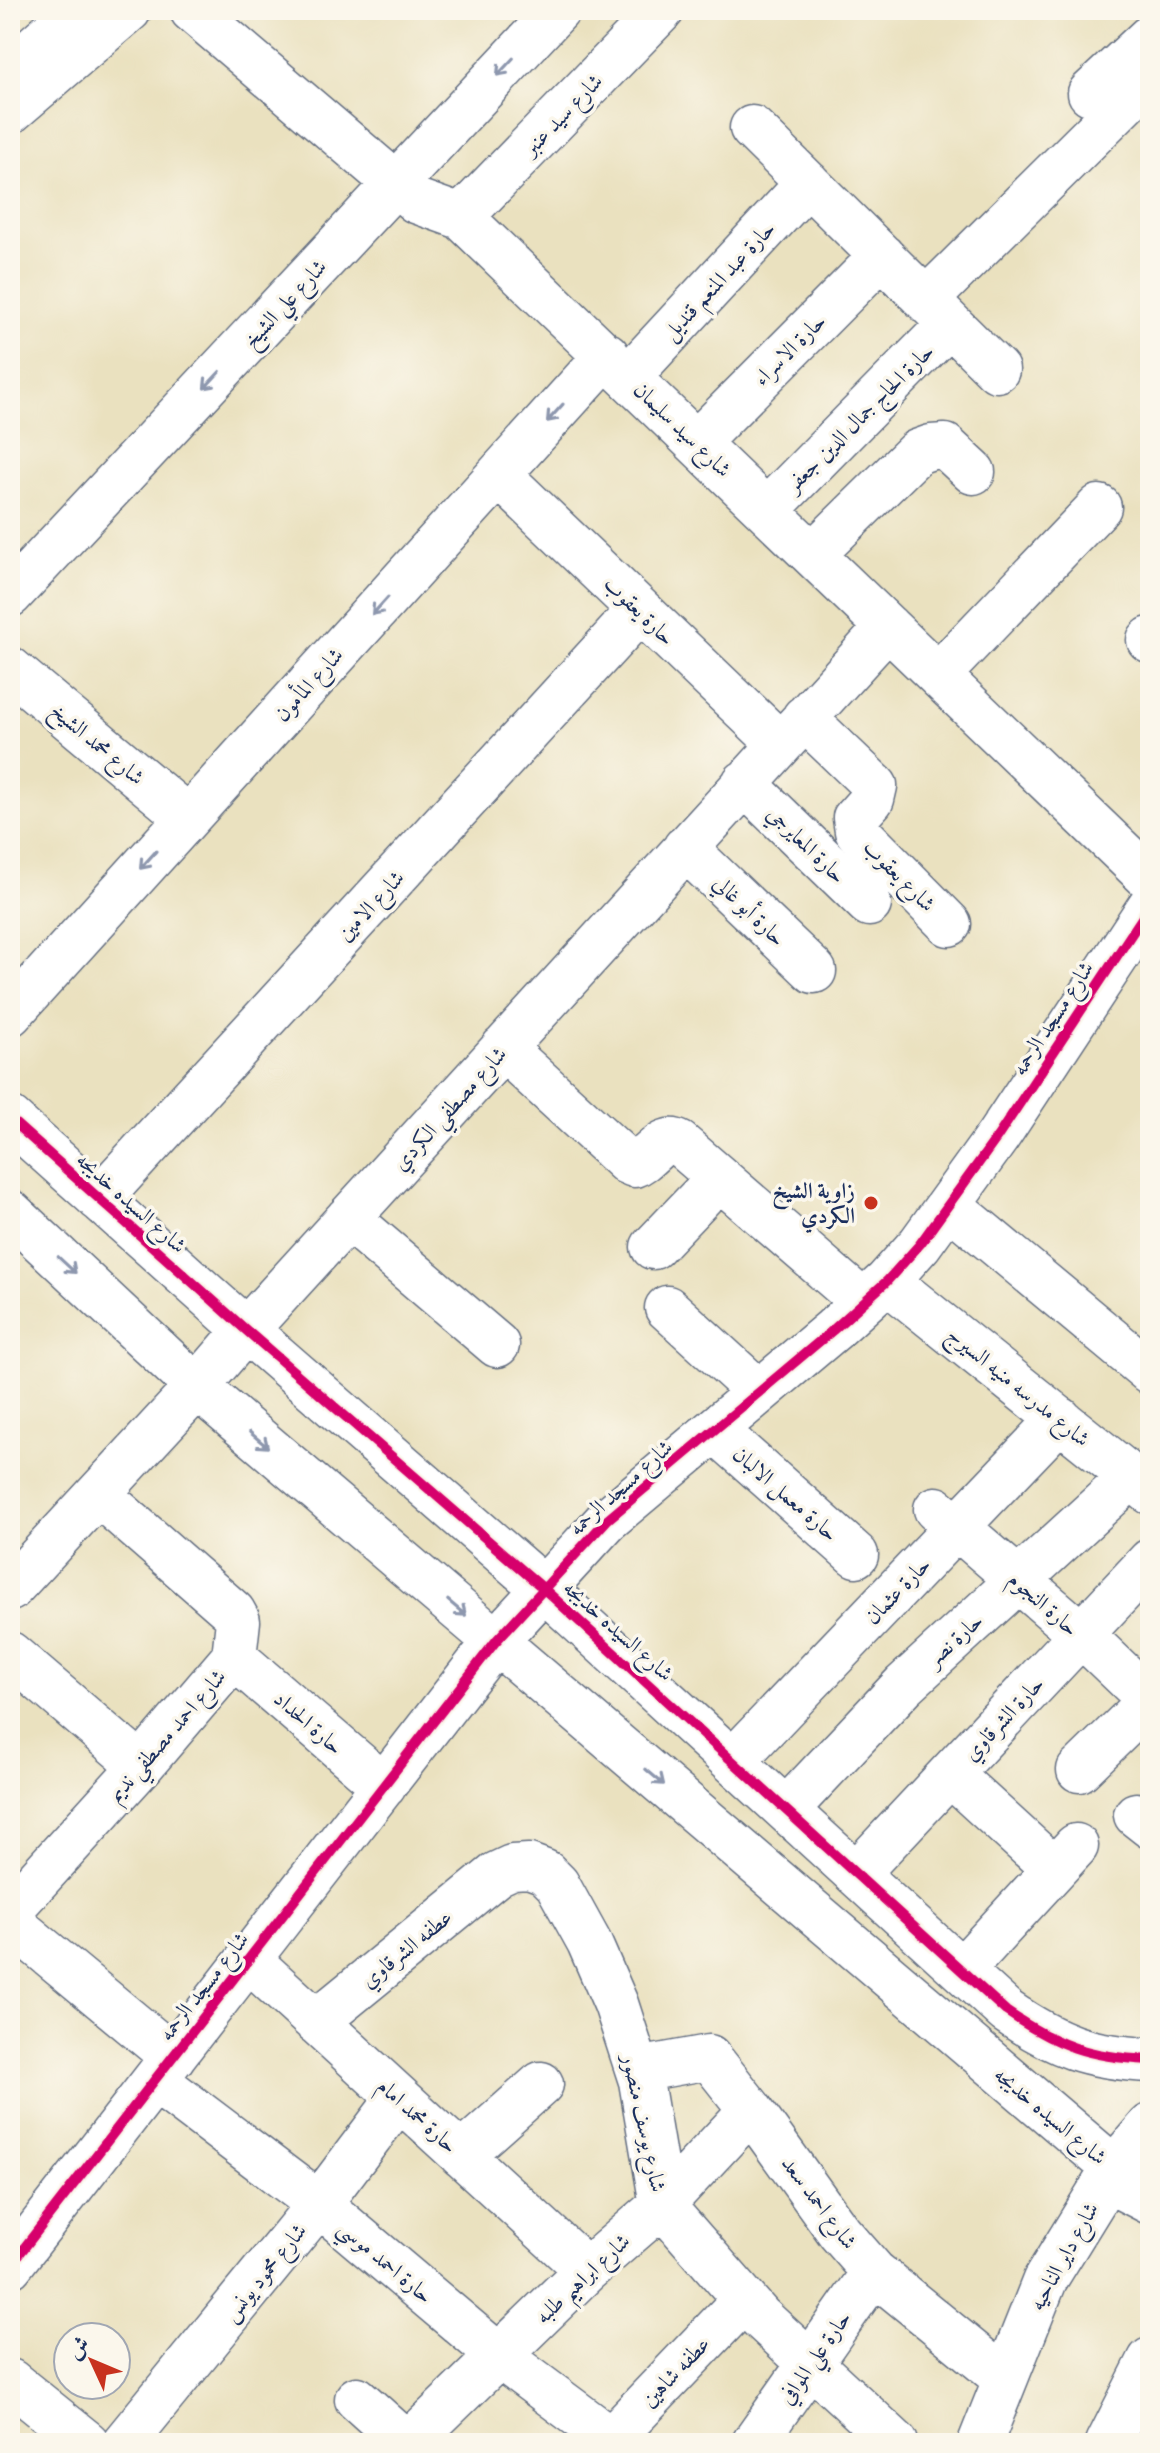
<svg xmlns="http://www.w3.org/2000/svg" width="1160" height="2453" font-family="'IM FELL French Canon',Amiri,serif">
	<rect width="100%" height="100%" fill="#fbf7ec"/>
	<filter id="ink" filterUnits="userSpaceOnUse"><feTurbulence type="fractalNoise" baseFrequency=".0125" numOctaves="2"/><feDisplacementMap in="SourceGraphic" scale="16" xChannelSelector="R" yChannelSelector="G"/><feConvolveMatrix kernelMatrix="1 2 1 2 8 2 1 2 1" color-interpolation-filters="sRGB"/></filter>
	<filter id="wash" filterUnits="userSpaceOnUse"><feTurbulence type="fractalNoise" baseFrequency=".006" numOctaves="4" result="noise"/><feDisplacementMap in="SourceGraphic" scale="32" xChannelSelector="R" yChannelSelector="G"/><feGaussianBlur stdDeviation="1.8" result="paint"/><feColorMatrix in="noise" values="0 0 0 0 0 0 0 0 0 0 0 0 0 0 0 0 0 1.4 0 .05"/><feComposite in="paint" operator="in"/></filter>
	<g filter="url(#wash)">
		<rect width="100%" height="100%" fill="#eae1bf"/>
	</g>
	<g filter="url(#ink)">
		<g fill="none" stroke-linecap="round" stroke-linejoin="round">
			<g stroke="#636d80" stroke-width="47">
				<path id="minor" d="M192,10L416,201L461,217L1150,879
					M1090,93L1150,37
					M752,128L997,370
					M461,217L662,10
					M926,300L1150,78
					M629,376L808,183
					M697,442L882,256
					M499,475L780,744
					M767,510L950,324
					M813,554L917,452L931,447L945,446L973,472
					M10,595L558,10
					M1149,640L1150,639
					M10,669L187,817
					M938,675L1099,507
					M804,718L875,786L872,799L855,818L857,831L949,924
					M744,783L869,904
					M685,848L814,971
					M10,1014L607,355
					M503,1048L627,1162L634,1165C650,1160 662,1133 679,1143L863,1302
					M10,1119L246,1330L544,1589L1006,2011C1057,2046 1088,2057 1150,2060
					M99,1199L640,610
					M949,1205L1150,1372
					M10,1212L197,1387L1114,2168
					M348,1218L497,1345
					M653,1247L719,1178
					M887,1281L1150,1492
					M667,1308L759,1392
					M715,1430L856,1555
					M936,1509L1081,1634L1150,1700
					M10,1589L197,1387L246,1330L888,627
					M10,1654L141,1766
					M234,1657L384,1786
					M733,1761L1060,1419
					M1079,1770L1150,1701
					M950,1774L1054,1869
					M786,1810L904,1685L1131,1477
					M1136,1815L1150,1826
					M856,1874L1150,1561
					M10,1910L141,1766L234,1657L238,1621L233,1612L98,1494
					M10,1922L173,2057
					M249,1960L587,2270
					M962,1970L1076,1846
					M316,2022L497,1874L512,1867L529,1866L545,1872L557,1884L589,1942L616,2004L641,2081L662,2205L760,2317L896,2443
					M638,2070L709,2057L751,2110L839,2232L874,2272L1004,2378
					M155,2080L319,2204L499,2356L616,2443
					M461,2155L541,2084
					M1107,2180L1150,2202
					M10,2266L496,1641L607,1520L833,1330L887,1281L920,1244L998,1136L1150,906
					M10,2381L87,2443
					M357,2399L406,2443
					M124,2443L319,2204L399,2098
					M409,2443L587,2270L662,2205L751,2110
					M607,2443L744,2300
					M754,2443L874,2272
					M980,2443L1045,2280L1114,2168L1150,2126
					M1108,2443L1150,2360"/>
			</g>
			<g stroke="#636d80" stroke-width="47">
				<path id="major" d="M10,69L76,10
					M10,112L129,10"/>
			</g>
			<use href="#minor" stroke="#fff" stroke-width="44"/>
			<use href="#major" stroke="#fff" stroke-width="44"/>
			<g stroke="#fbf7ec" stroke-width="15">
				<path id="cycleway" d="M10,1119L246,1330L544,1589L1006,2011C1057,2046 1088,2057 1150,2060
					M10,2266L496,1641L607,1520L833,1330L887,1281L920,1244L998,1136L1150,906"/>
			</g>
			<use href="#cycleway" stroke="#d6006c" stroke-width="10"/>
		</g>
		<defs><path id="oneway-shaft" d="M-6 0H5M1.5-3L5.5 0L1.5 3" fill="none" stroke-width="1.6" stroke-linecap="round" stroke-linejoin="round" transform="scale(2)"/></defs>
		<g stroke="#8d97ae">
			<use href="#oneway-shaft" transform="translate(505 67) rotate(133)"/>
			<use href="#oneway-shaft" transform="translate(212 380) rotate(133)"/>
			<use href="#oneway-shaft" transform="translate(555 413) rotate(132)"/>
			<use href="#oneway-shaft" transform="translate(380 606) rotate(132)"/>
			<use href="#oneway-shaft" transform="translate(148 860) rotate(132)"/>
			<use href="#oneway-shaft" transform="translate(67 1265) rotate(43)"/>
			<use href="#oneway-shaft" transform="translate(259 1440) rotate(40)"/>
			<use href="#oneway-shaft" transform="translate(457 1608) rotate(40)"/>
			<use href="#oneway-shaft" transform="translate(655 1777) rotate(40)"/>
		</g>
	</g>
	<circle fill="#c8321e" stroke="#fbf7ec" stroke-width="3" cx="871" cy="1203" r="8"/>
	<g text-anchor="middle" stroke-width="7" stroke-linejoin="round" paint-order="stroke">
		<g font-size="22" fill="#1b2f5e" stroke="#fbf7ec">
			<text transform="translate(562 114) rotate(-46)" y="8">شارع سيد عنبر</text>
			<text transform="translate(718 280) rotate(-47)" y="8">حارة عبد المنعم قنديل</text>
			<text transform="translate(284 303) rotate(-47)" y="8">شارع علي الشيخ</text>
			<text transform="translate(789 349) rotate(-45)" y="8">حارة الاسراء</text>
			<text transform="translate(859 417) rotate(-45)" y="8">حارة الحاج جمال الدين جعفر</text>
			<text transform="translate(683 429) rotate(44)" y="8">شارع سيد سليمان</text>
			<text transform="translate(640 610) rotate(44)" y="8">حارة يعقوب</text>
			<text transform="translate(308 684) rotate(-48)" y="8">شارع المأمون</text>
			<text transform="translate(98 743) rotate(40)" y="8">شارع محمد الشيخ</text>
			<text transform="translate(807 844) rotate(44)" y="8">حارة المعايرجي</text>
			<text transform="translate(900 875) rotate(45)" y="8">شارع يعقوب</text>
			<text transform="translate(370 905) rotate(-47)" y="8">شارع الامين</text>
			<text transform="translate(750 910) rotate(44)" y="8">حارة أبو غالي</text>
			<text transform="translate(1052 1018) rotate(-57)" y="8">شارع مسجد الرحمه</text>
			<text transform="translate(449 1108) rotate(-48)" y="8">شارع مصطفي الكردي</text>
			<text transform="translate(132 1202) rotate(42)" y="8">شارع السيده خديجه</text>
			<text transform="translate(1019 1386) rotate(39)" y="8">شارع مدرسه منيه السيرج</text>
			<text transform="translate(620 1487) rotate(-42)" y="8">شارع مسجد الرحمه</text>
			<text transform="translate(786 1493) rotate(41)" y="8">حارة معمل الالبان</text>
			<text transform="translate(897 1590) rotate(-46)" y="8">حارة عثمان</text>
			<text transform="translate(1044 1603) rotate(41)" y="8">حارة النجوم</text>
			<text transform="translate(619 1630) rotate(42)" y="8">شارع السيده خديجه</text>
			<text transform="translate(954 1639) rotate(-42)" y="8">حارة نصر</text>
			<text transform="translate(1003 1718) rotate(-47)" y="8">حارة الشرقاوي</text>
			<text transform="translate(309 1722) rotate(41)" y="8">حارة الحداد</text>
			<text transform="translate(166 1735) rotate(-49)" y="8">شارع احمد مصطفي نديم</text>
			<text transform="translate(406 1948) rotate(-39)" y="8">عطفه الشرقاوي</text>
			<text transform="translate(203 1986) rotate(-52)" y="8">شارع مسجد الرحمه</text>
			<text transform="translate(418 2115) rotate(42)" y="8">حارة محمد امام</text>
			<text transform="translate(1051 2115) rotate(40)" y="8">شارع السيده خديجه</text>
			<text transform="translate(645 2123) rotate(78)" y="8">شارع يوسف منصور</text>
			<text transform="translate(820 2202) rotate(53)" y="8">شارع احمد سعد</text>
			<text transform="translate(1063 2256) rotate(-61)" y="8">شارع داير الناحيه</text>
			<text transform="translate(386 2261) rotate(40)" y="8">حارة احمد موسي</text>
			<text transform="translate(264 2272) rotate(-51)" y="8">شارع محمود يونس</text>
			<text transform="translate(582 2278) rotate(-43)" y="8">شارع ابراهيم طلبه</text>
			<text transform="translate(814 2357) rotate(-55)" y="8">حارة علي الموافي</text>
			<text transform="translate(675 2371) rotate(-46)" y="8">عطفه شاهين</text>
		</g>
		<g font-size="22" font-weight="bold" fill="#1b2f5e" stroke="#fbf7ec" text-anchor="end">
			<text x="855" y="1198">زاوية الشيخ<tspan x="855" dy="25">الكردي</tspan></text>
		</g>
	</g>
	<rect width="1160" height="2453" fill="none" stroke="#fbf7ec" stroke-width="40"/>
	<g transform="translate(92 2361) rotate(314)"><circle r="38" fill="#fbf7ec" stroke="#a1a7b3" stroke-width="2"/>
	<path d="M0-6L14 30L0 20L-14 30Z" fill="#c8321e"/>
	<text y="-12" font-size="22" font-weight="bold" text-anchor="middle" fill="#1b2f5e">ش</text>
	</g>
</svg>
